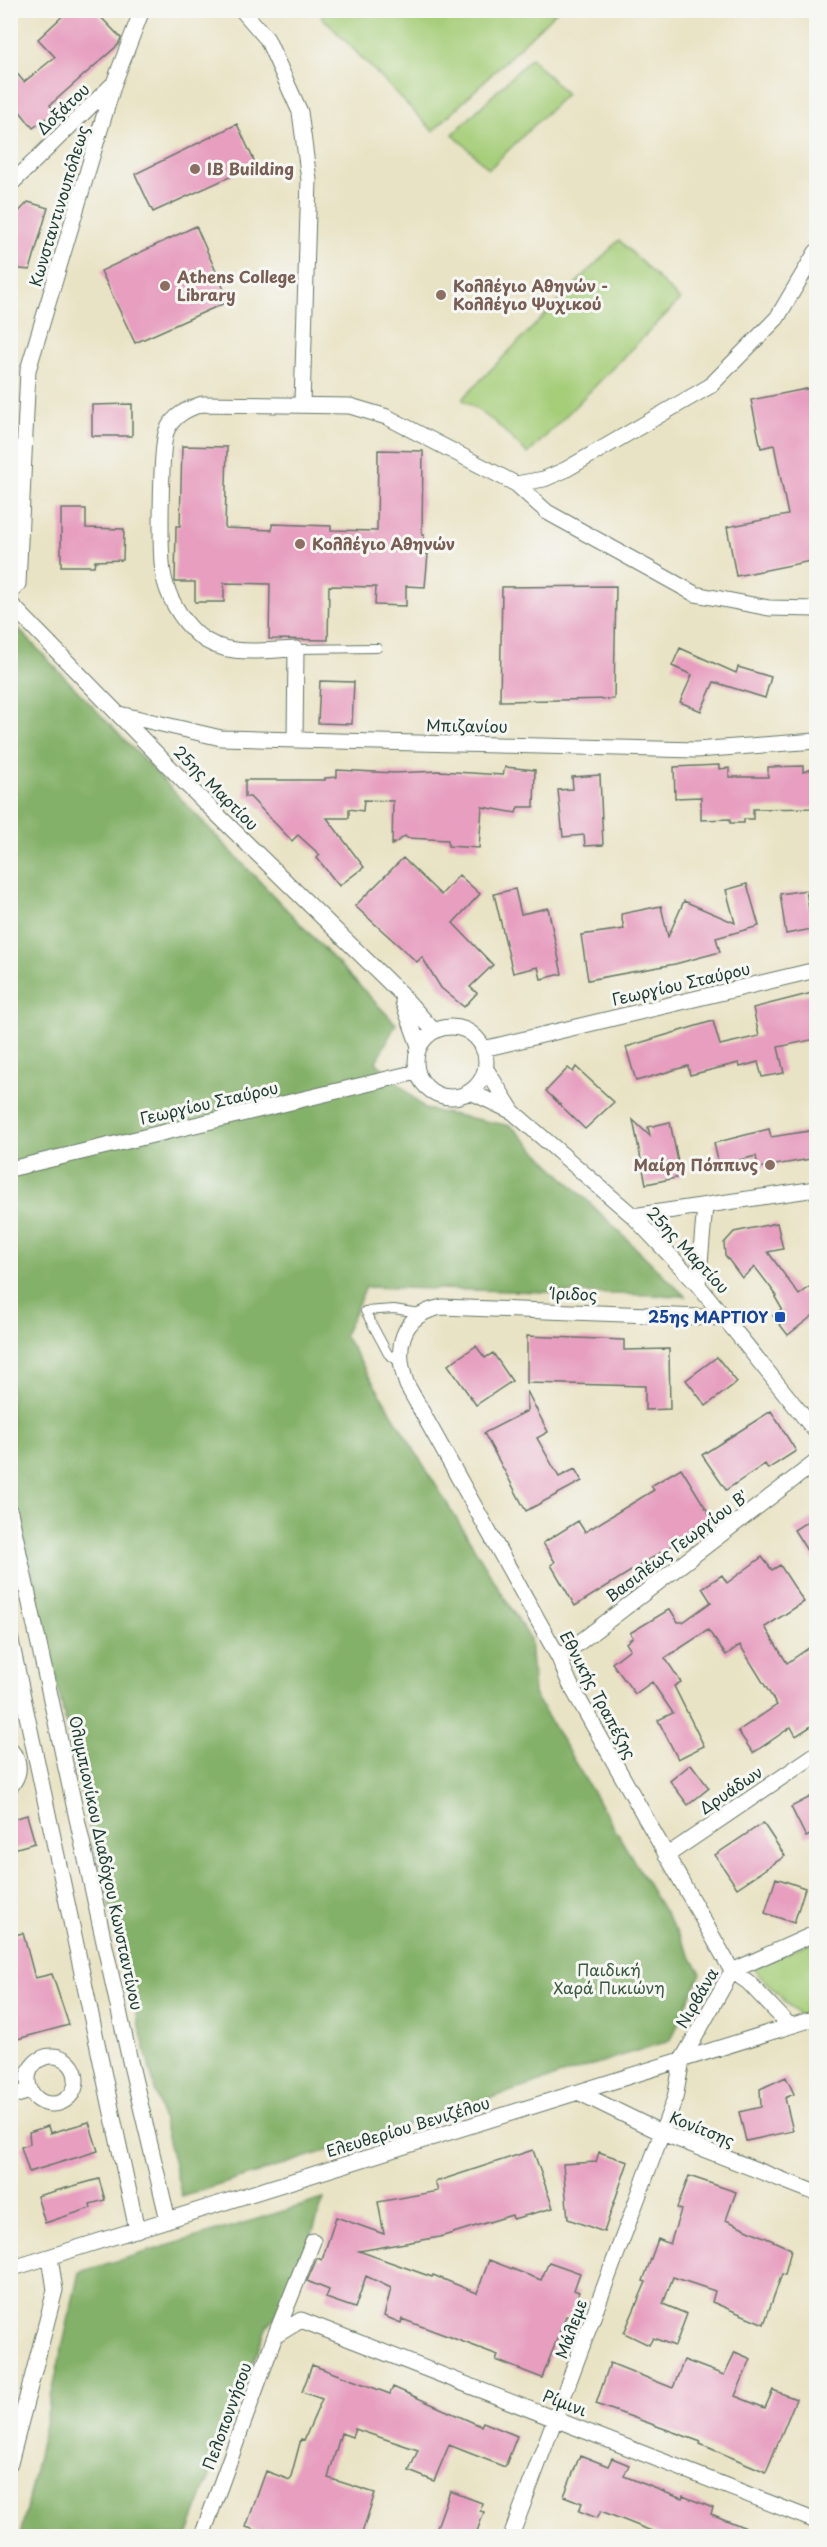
<svg xmlns="http://www.w3.org/2000/svg" width="827" height="2547" font-family="'Playpen Sans',sans-serif">
	<rect width="100%" height="100%" fill="#f6f6f2"/>
	<filter id="ink" filterUnits="userSpaceOnUse"><feTurbulence type="fractalNoise" baseFrequency=".0167" numOctaves="2"/><feDisplacementMap in="SourceGraphic" scale="12" xChannelSelector="R" yChannelSelector="G"/><feConvolveMatrix kernelMatrix="1 2 1 2 8 2 1 2 1" color-interpolation-filters="sRGB"/></filter>
	<filter id="wash" filterUnits="userSpaceOnUse"><feTurbulence type="fractalNoise" baseFrequency=".008" numOctaves="4" result="noise"/><feDisplacementMap in="SourceGraphic" scale="24" xChannelSelector="R" yChannelSelector="G"/><feGaussianBlur stdDeviation="1.35" result="paint"/><feColorMatrix in="noise" values="0 0 0 0 0 0 0 0 0 0 0 0 0 0 0 0 0 1.4 0 .05"/><feComposite in="paint" operator="in"/></filter>
	<g filter="url(#wash)">
		<rect width="100%" height="100%" fill="#e9e3c5"/>
		<path fill="#a6ce79" stroke="#628656" stroke-width="1.5" d="M327,10H407L411,14L415,10L557,11L433,131L321,16Z
			M531,58L566,94L489,169L453,134Z
			M619,240L680,300L528,454L496,423L462,399Z
			M816,1940V2011L801,2017L752,1968Z"/>
		<path fill="#84b169" stroke="#52774e" stroke-width="1.5" d="M10,620L396,1024L376,1062L425,1109L511,1126L685,1296L366,1287L344,1335L530,1639L534,1694L701,1973L671,2040L182,2197L91,1834L11,1482Z
			M324,2199L288,2303L267,2326L187,2536H20L79,2272Z"/>
		<g id="blocks">
			<path fill="#e79ebf" d="M69,10H94L121,38L118,45L50,105L55,112L33,128L10,99V65L24,82L55,57L38,39Z
				M237,124L256,165L153,212L135,174Z
				M28,202L48,208L30,270L10,268V221Z
				M196,226L229,301L135,343L101,271Z
				M816,387V560L736,576L727,527L788,515L774,445L761,448L751,400Z
				M132,404V436H92V405Z
				M182,446L227,447L225,528L272,530V524L331,526V530L377,531L378,450L423,451L422,535H424V554H428L425,587L406,586V606L375,605L376,587L329,586L328,640L269,639L270,584L224,583V602H195V582H175L176,526H180Z
				M61,509H86V528L124,529L123,560L95,561L94,566H61Z
				M616,586L614,699L500,701L502,587Z
				M680,648L736,673L738,667L771,677L765,698L714,682L701,711L680,702L692,675L672,666Z
				M320,681L354,682L352,724L318,723Z
				M719,765V769L729,768V777H768V767L803,766V772L816,768V808L753,809V819H744V823H730V819L701,820V797L675,798L674,767Z
				M505,767L535,770L534,807H518L516,813L482,807L479,848L448,846V840L407,838L405,836L392,845L393,801L364,800L363,811L349,809V818H327L364,867L339,886L317,858L320,855L298,835L292,841L250,797H245V780H325V778L337,777V770L394,773L439,771L503,775Z
				M600,775L603,845L585,846L584,835L563,837L558,790L573,789L572,777Z
				M403,858L441,895L459,875L480,894L453,923L493,965L470,987L477,993L464,1007L441,988L422,957L417,962L355,906Z
				M747,884L759,926L716,938L720,952L675,964L588,980L581,935L624,929L621,914L661,906L668,937L684,901L735,923L726,890Z
				M515,889L521,914L548,908L562,974L541,979L538,967L513,973L494,894Z
				M806,890L812,929L786,934L780,894Z
				M816,992V1039L778,1047L784,1073L762,1077L758,1062L740,1067L739,1063L690,1075L688,1066L636,1081L626,1047L713,1021L720,1045L759,1036L753,1008Z
				M576,1067L614,1102L585,1129L546,1091L568,1068L573,1072Z
				M633,1120L650,1136L648,1127L670,1122L681,1177L646,1184Z
				M769,1129L771,1137L816,1130V1158L758,1168L756,1156L719,1165L714,1143Z
				M777,1223L783,1249L768,1252L799,1295L816,1282V1313L788,1335L773,1316L782,1309L775,1297L777,1296L755,1267L742,1278L725,1255L724,1243L734,1232Z
				M527,1336L624,1340V1350L669,1349L670,1409L645,1410V1386L527,1383Z
				M476,1346L485,1358L493,1353L512,1381L476,1405L448,1365Z
				M717,1357L737,1382L706,1406L686,1380Z
				M527,1391L548,1432L537,1438L559,1477L575,1469L582,1481L526,1511L484,1433L527,1411Z
				M771,1411L796,1451L768,1469L765,1464L726,1490L702,1455Z
				M681,1468L713,1520L575,1606L551,1565L555,1562L543,1543L578,1521L585,1532L654,1490L651,1486Z
				M816,1516V1565L794,1530Z
				M762,1557L772,1570L780,1565L804,1602L765,1627L787,1663L816,1643V1723L796,1736L791,1727L753,1753L738,1731L777,1705L740,1645L726,1655L708,1630L665,1658L681,1682L674,1686L704,1746L678,1759L658,1720L673,1713L652,1682L635,1694L612,1663L630,1649L626,1643L633,1637L630,1633L670,1609L678,1622H683L711,1602L702,1588L722,1575L727,1583Z
				M691,1764L709,1788L688,1805L670,1781Z
				M816,1794V1832L806,1837L791,1807Z
				M27,1815L35,1843L10,1850V1820Z
				M763,1823L785,1856L737,1888L715,1855Z
				M776,1878L805,1888L794,1923L765,1913Z
				M23,1933L35,1978L52,1974L69,2025L10,2041V1936Z
				M786,2077L794,2094L785,2098L793,2131L746,2141L739,2112L761,2107L760,2089Z
				M89,2122L98,2151L29,2172L21,2147L30,2144L29,2132L48,2126L50,2133Z
				M533,2150L553,2208L513,2219L512,2215L440,2237L359,2251L432,2277L433,2275L477,2293L489,2260L541,2280L549,2262L580,2273L574,2290L579,2292L569,2317L566,2316L542,2378L496,2360L498,2355L402,2319L401,2323L384,2316L391,2288L366,2276L355,2308L326,2298L329,2290L307,2281L317,2258L322,2260L336,2217L384,2234L378,2202L438,2191L435,2182Z
				M599,2152L628,2162L604,2232L568,2219L563,2164L596,2162Z
				M689,2176L736,2192L726,2220L791,2249L785,2275L782,2274L764,2324L712,2302L715,2291L673,2277L663,2304L687,2314L675,2346L653,2338L649,2345L624,2333L646,2282L643,2281L658,2239L670,2244L681,2210L677,2208Z
				M99,2179L105,2200L90,2204L91,2208L45,2223L37,2196Z
				M735,2352L751,2359L735,2396L765,2408L773,2390L796,2399L766,2472L700,2444L701,2442L596,2404L610,2363L673,2388L684,2360L724,2375Z
				M312,2365L390,2394L393,2387L481,2426L483,2422L517,2436L505,2467L449,2445L434,2481L409,2471L418,2450L355,2429L352,2437L341,2433L328,2478L375,2493L361,2536H272L246,2527L266,2471L290,2480L301,2439L304,2440L322,2399L302,2392Z
				M580,2455L608,2466L612,2458L629,2465L624,2476L682,2499L683,2496L713,2508L711,2514L766,2536H664L601,2511L597,2518L579,2511L582,2503L564,2496Z
				M450,2491L482,2503L480,2511L484,2512L476,2534L472,2533L470,2536H463L437,2527Z"/>
		</g>
	</g>
	<g filter="url(#ink)">
		<use href="#blocks" fill-opacity="0" stroke="#667767" stroke-width="1.5"/>
		<g fill="none" stroke-linecap="round" stroke-linejoin="round">
			<g stroke="#667767" stroke-width="10">
				<path id="lane" d="M296,649L377,648
					M399,1362L388,1354L365,1311L394,1309L419,1313"/>
			</g>
			<g stroke="#667767" stroke-width="17">
				<path id="street" d="M242,10L267,39L300,112L309,180L302,403
					M10,185L113,84
					M516,484L547,512L695,594L769,608L816,609
					M10,593L18,584L28,370L114,83L142,10
					M10,603L189,787L400,993L434,1031
					M119,714L221,738L696,750L816,741
					M295,740L296,649C263,650 225,658 198,635C181,620 166,595 163,572C160,553 160,444 167,430C174,415 187,409 202,404L350,406L387,417L516,484L544,479L565,470L710,386L777,318L816,252
					M403,1002L419,1046
					M416 1062a35 35 0 1 1 70 0a35 35 0 1 1-70 0Z
					M483,1049L816,970
					M486,1069L513,1112
					M471,1092L513,1112L633,1216L698,1285L816,1432
					M10,1169L417,1072
					M633,1216L816,1189
					M698,1285L705,1206
					M726,1318L442,1307C399,1315 394,1350 407,1385L559,1658L570,1684L732,1971L748,1982L790,2026
					M10,1512L130,2061L168,2220
					M10,1636L137,2230
					M559,1658L816,1462
					M10,1749C21,1762 21,1774 10,1787
					M666,1856L816,1754
					M28 2080a24 24 0 1 1 48 0a24 24 0 1 1-48 0Z
					M578,2092L662,2133L816,2193
					M10,2097L30,2091
					M10,2269L816,2018
					M275,2336L313,2241
					M10,2463L55,2290L50,2257
					M202,2536L275,2336L301,2320L816,2521
					M511,2536L675,2098L682,2060L732,1971L816,1933"/>
			</g>
			<use href="#lane" stroke="#fff" stroke-width="8"/>
			<use href="#street" stroke="#fff" stroke-width="15"/>
		</g>
	</g>
	<g fill="#8d6e63" stroke="#f6f6f2" stroke-width="2">
		<circle cx="195" cy="169" r="6"/>
		<circle cx="165" cy="286" r="6"/>
		<circle cx="441" cy="295" r="6"/>
		<circle cx="300" cy="544" r="6"/>
		<circle cx="770" cy="1165" r="6"/>
	</g>
	<rect fill="#1a4fb4" stroke="#f6f6f2" stroke-width="2" x="774" y="1311" width="12" height="12" rx="3"/>
	<g text-anchor="middle" stroke-width="6" stroke-linejoin="round" paint-order="stroke">
		<g font-size="16" fill="#1f3d34" stroke="#f6f6f2">
			<text transform="translate(63 109) rotate(-44)" y="6">Δοξάτου</text>
			<text transform="translate(59 206) rotate(-73)" y="6">Κωνσταντινουπόλεως</text>
			<text transform="translate(467 726) rotate(1)" y="6">Μπιζανίου</text>
			<text transform="translate(216 788) rotate(45)" y="6">25ης Μαρτίου</text>
			<text transform="translate(681 984) rotate(-13)" y="6">Γεωργίου Σταύρου</text>
			<text transform="translate(209 1103) rotate(-13)" y="6">Γεωργίου Σταύρου</text>
			<text transform="translate(688 1250) rotate(47)" y="6">25ης Μαρτίου</text>
			<text transform="translate(574 1294) rotate(2)" y="6">Ίριδος</text>
			<text transform="translate(677 1546) rotate(-37)" y="6">Βασιλέως Γεωργίου Β'</text>
			<text transform="translate(598 1695) rotate(62)" y="6">Εθνικής Τραπέζης</text>
			<text transform="translate(731 1790) rotate(-34)" y="6">Δρυάδων</text>
			<text transform="translate(106 1863) rotate(78)" y="6">Ολυμπιονίκου Διαδόχου Κωνσταντίνου</text>
			<text transform="translate(697 1998) rotate(-60)" y="6">Νιρβάνα</text>
			<text transform="translate(408 2127) rotate(-17)" y="6">Ελευθερίου Βενιζέλου</text>
			<text transform="translate(702 2129) rotate(22)" y="6">Κονίτσης</text>
			<text transform="translate(571 2329) rotate(-70)" y="6">Μάλεμε</text>
			<text transform="translate(565 2403) rotate(21)" y="6">Ρίμινι</text>
			<text transform="translate(227 2416) rotate(-70)" y="6">Πελοποννήσου</text>
		</g>
		<g font-size="16" font-weight="bold" fill="#785e54" stroke="#f6f6f2" text-anchor="start">
			<text x="207" y="175">IB Building</text>
			<text x="177" y="283">Athens College<tspan x="177" dy="18">Library</tspan></text>
			<text x="453" y="292">Κολλέγιο Αθηνών -<tspan x="453" dy="18">Κολλέγιο Ψυχικού</tspan></text>
			<text x="312" y="550">Κολλέγιο Αθηνών</text>
			<text x="758" y="1171" text-anchor="end">Μαίρη Πόππινς</text>
		</g>
		<g font-size="16" font-weight="bold" fill="#164399" stroke="#f6f6f2" text-anchor="end">
			<text x="768" y="1323">25ης ΜΑΡΤΙΟΥ</text>
		</g>
		<g font-size="16" fill="#3a5a42" stroke="#f6f6f2">
			<text x="609" y="1976">Παιδική<tspan x="609" dy="18">Χαρά Πικιώνη</tspan></text>
		</g>
	</g>
	<rect width="827" height="2547" fill="none" stroke="#f6f6f2" stroke-width="36"/>
</svg>
